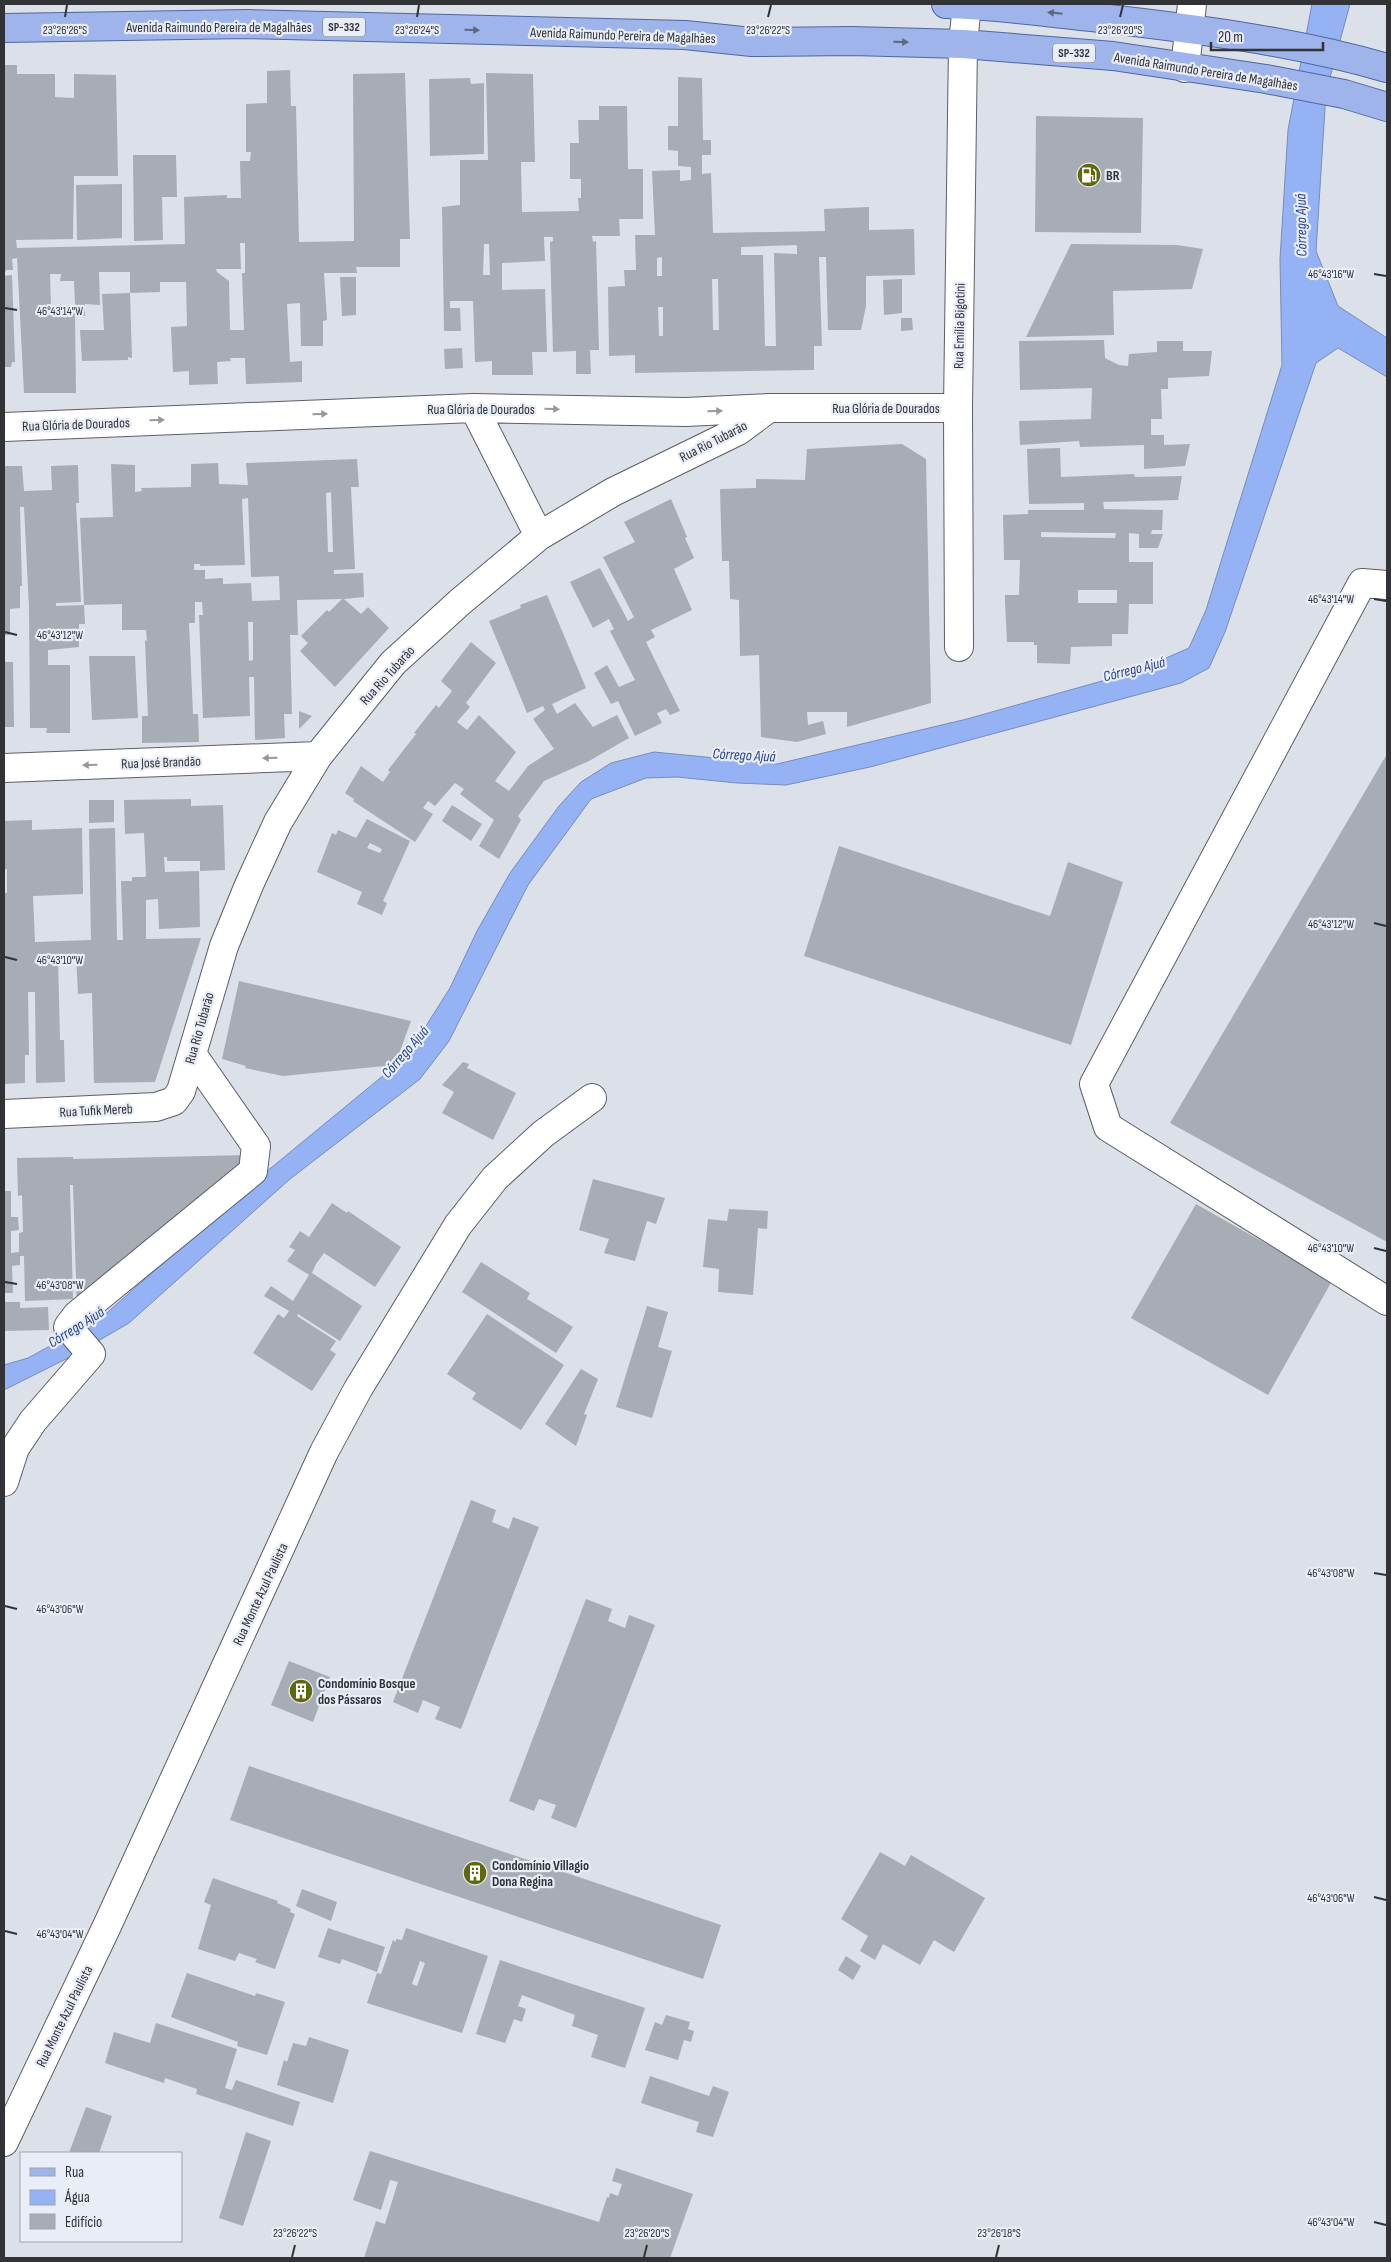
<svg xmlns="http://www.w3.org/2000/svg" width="1391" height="2262" font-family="'Sofia Sans Condensed',sans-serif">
	<rect width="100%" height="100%" fill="#dbe0e9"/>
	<path fill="#95b2f4" stroke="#778cbb" d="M1312,4H1350L1326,92L1316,251L1338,306L1387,338V377L1338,348L1316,363L1225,632L1209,668L1181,683L870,767L786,785L737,783L677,777L646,778L591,799L528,885L449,1041L420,1079L290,1179L129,1323L74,1355L4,1390V1365L28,1358L101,1318L266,1172L407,1056L450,988L477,931L510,873L559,806L581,782L611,763L654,752L777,764L967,719L1134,672L1189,648L1206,610L1282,365L1280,259L1288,130Z"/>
	<path fill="#a8acb5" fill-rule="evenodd" d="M4,65H17V74H55V97L74,98V74L116,75L118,176H74L73,239L16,240L17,248L185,244L184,197L227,195V198H241L240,161H250L251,152H246V104L267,103V71L290,70L291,106H296L299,242L354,241L353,74L405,73L410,239H400V267H356L357,273H324L327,320L323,321V346H301L300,303L287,304L290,362L302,361V382L246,384L245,358H230L231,361L217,362L218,384L189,385V371L173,372L171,327L187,326L186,282H160V292L130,293V272H99L100,305L85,304V316H75L76,393H24L17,258L12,259L13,270H6L4,275ZM240,243H245V273H242L244,330H230L229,281L217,272L216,269H241ZM50,274H61L60,281H74L75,306L51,307Z
		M486,73L533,74L535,162H521L522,212L579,211L578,198H581V179H570V143H579L578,120H599V106H627L628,169H643V219H619L620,236H592L593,242L596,241L599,350H590L591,374H576V351L553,352L550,242L553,241V237H544L545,261L502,263V290L545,289L547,352H532L533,375H492V361L475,362L473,301H450V308H460L461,331H444L442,207L460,205V160H488ZM484,244H489L490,275H483Z
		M678,77L702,78L703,140H711V155H702V174L711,173L713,233L825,231L824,209L869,207V230L914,229L915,275L866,276V306L861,330H828L826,257H819L822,346H814V370L635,373V355L609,356L608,287L625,286L624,270H636L635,235H655L652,171L680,170V181L691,180V167L678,166V151L668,150V126H678ZM797,245V254L774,253L776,346H765L763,255H741V247ZM662,257V276H657V258ZM712,279H718L719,330H713ZM658,307H663V336H659Z
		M470,78L471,84L484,83V154L430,156L429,79Z
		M1036,116L1143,118L1141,233L1035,232Z
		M133,155H176L177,197H162L163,240L134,241Z
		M122,184V238L77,240L76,185Z
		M1071,244L1177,245L1203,249L1192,289L1113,291L1114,335L1026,337Z
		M12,275L15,362H12L11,367H4V276Z
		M340,277H356V315L342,316Z
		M902,279V313L884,315L883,280Z
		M130,293L132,358L128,357V360L82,361L80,330H104L102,294Z
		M901,318H912L913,330L901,331Z
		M1104,340L1105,358L1119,365L1128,366L1129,354L1157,352V341H1183V351H1212L1209,376L1168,378V389H1161L1162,419H1151V435H1164V445L1190,444L1185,466L1144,469V445L1080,447L1079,441L1020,445L1019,421L1091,419L1092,388L1020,390L1019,341Z
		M462,348L463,368L445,369L444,349Z
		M902,444L926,459L931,703L847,727V712H807L808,725L823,721L826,734L797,742L761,737L759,655L740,656L739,600L730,599L729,561H722L720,489L756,488V479L805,480L807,449Z
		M1060,448L1061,477L1134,474L1135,477L1182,476L1178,500L1103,502L1104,509L1163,510L1162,530H1152L1151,534H1163L1158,548H1139V534L1129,533V562H1153V604H1129L1128,634H1112V646L1071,647L1070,664L1037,663V645H1034V642H1007L1005,602V595H1019L1020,560H1004L1003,515L1028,514V510H1084V503L1029,504L1027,449ZM1041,532L1085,533H1116L1115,538L1041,537ZM1078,590H1117V603H1078Z
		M357,459L359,487H351L355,569L334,570V574L363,573L364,597L344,599L361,614L368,607L389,628L335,687L300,651L308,643L301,636L327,610L329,612L342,599L297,600L298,635H290L292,714H284L285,738L255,740L254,677H249L250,716L203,718L199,615H203L202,602H195V623H189L193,714H198L199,742L142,743V716H148L145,640L147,641L146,630H122V604L84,605L85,624H79V647L48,650V665H70V733H46L47,728H30L29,608L24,507H20L22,586H20V608L10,609V635H4V466H22L24,491L52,490L51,466L78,465L79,503H76L81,602L56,603V606L84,605L80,518L113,517L111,464L135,465V492L142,491L141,488L191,487V464L218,463L219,484L248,485L246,463ZM331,492L333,552H328L326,493ZM248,498L251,577L279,576L280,600L252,601L251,583L223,584V578L205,579V570H194V564H200V566L245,565L242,499ZM248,622H253V660L249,661Z
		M671,499L687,537L685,538L694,558L674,569L692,610L651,630L655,637L646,642L680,711L670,715L666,709L657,713L662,723L635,736L618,701L611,704L594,673L607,665L619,687L635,680L610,631L614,629L609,619L593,628L570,582L600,568L628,621L634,617L603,557L635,542L624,522Z
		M547,595L586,688L552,704L557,714L575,703L593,727L617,715L629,738L589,761L544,781L518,816L521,820L499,859L479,846L494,820L460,794L464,789L455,783L435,806L428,801L423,808L433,814L415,842L353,801L354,799L345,793L361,766L383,782L390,772L388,770L416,734L414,733L436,705L439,708L452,691L441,681L471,642L496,663L466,703L470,707L457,722L467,730L479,715L516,752L495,781L509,791L528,766L554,749L533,719L545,710L543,706L527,713L489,621L521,608L520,605Z
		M89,656H135L138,718L92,720Z
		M4,662H13L14,727H4Z
		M299,711L312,716L299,729Z
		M1387,754V1242L1170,1123Z
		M191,799V806L223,805L225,870L200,871V861H167V857H164L165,872L199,871L200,927L159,929L158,899L146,900V939L201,938L155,1082L94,1083L92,993L78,994L76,956L58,957L60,1040H64L65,1082L36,1083L35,992H28L29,1055H25V1083L4,1084V893H7V869L4,870V821L32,820V830L82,828L83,894L33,896L35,942L91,940L89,829L115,828L117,940H123L121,881H132V877H145L146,875L144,833L125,834L124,800Z
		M89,800H114V822L89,823Z
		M452,805L482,824L471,841L442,821Z
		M367,819L410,841L383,901L387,903L382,915L357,904L362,892L317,872L332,833L336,835L338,830L356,838ZM370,843L382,849L380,853L367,848Z
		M839,846L1050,916L1068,862L1123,882L1071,1045L804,956Z
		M239,981L411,1021L395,1065L283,1076L245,1068L246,1066L222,1059Z
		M463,1062L469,1064L467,1068L516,1093L493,1140L442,1113L454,1092L442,1085Z
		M248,1155L247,1159L77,1309L73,1185H70L73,1299L25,1301L24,1256H20V1265L12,1266L13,1293H4V1191H11V1217H18L19,1230L11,1231V1253L19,1252V1233L23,1232L22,1195L18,1196L17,1158L73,1157V1159Z
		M593,1179L665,1198L656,1224L647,1221L635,1261L604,1253L609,1239L579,1230Z
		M332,1203L347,1213L348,1211L401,1247L375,1287L324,1253L316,1264L312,1273L362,1306L340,1341L298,1314L297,1316L336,1341L330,1350L336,1354L312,1391L253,1353L278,1314L284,1318L289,1311L264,1296L271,1286L293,1301L309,1275L287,1261L295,1250L289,1247L300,1231L309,1237Z
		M1196,1204L1332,1281L1268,1395L1131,1318Z
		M729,1209L768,1211L767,1229L758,1228L753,1295L718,1292L719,1269L703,1267L708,1219L727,1221Z
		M481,1262L530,1293L527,1299L573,1327L556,1353L462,1292Z
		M4,1302H20V1308L48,1307L49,1330L4,1331Z
		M647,1306L668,1312L658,1347L672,1351L652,1418L616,1407Z
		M487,1314L564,1365L521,1430L472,1399L476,1393L447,1374Z
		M581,1369L598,1379L584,1414L587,1415L576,1446L545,1424Z
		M471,1500L496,1510L492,1522L509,1529L513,1517L539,1527L461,1729L435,1719L440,1707L423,1700L418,1713L393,1702Z
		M586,1599L612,1609L608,1621L625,1628L629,1615L655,1625L576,1828L551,1818L556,1805L539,1799L534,1811L509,1801Z
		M289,1661L330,1677L313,1722L271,1705Z
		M249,1766L721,1925L703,1979L230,1820Z
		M880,1852L905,1866L911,1855L985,1898L954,1952L934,1940L920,1965L883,1944L875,1960L860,1951L868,1936L841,1919Z
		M213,1878L278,1901L277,1903L291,1909L290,1912L295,1914L275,1969L255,1962L257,1959L239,1953L235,1961L198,1949L211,1905L204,1902Z
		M302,1889L337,1902L331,1921L296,1906Z
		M328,1928L385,1947L377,1972L342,1959L340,1964L318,1957Z
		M406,1928L488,1956L462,2033L367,2003L377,1973L381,1974L393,1940L396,1942V1939L402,1940ZM420,1961L425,1963L417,1986L412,1984Z
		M846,1956L861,1966L853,1980L838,1970Z
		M500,1960L645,2008L625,2068L591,2057L598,2035L572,2026L575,2015L522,1995L518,2006L526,2009L522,2022L514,2019L505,2043L476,2034Z
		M187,1973L255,1996L256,1993L285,2002L267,2055L237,2046L238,2042L171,2017Z
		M666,2015L690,2022L688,2029L694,2031L691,2042L684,2040L678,2060L645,2050L655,2022L662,2025Z
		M156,2023L237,2049L225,2088L232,2090L236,2080L300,2102L293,2126L196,2094L197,2089L165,2078L164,2083L105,2063L114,2032L150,2043Z
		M309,2037L349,2050L333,2103L277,2085L284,2060L287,2062L293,2043L306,2046Z
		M650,2076L709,2096L713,2086L729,2092L713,2137L696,2132L699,2122L641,2103Z
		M86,2107L112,2116L99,2153H69Z
		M246,2132L271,2141L243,2226L219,2218Z
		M370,2151L599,2222L607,2197L609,2198L610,2193L618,2196L622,2184L612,2181L616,2168L693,2194L670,2258H364L376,2221L385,2224L398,2182L390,2180L381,2210L353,2200Z"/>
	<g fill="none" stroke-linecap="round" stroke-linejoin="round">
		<g stroke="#5b5f67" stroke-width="30">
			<path id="minor" d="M1185,68L1192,4
				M474,408L539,536
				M4,427L474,408L686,412L769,408H958
				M1387,585L1362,583L1094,1084L1108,1127L1387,1301
				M959,647L958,408L963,44L967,4
				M4,768L318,756
				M4,1114L156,1107L174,1101L181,1091L224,946L249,885L278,822L318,756L393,663L460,602L539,536L613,492L738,431L769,408
				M4,1482L15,1448L33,1421L91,1354L68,1327L77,1315L253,1171L256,1146L192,1054
				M4,2142L107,1926L324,1452L358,1389L458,1225L495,1178L543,1134L592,1098"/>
		</g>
		<g stroke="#4e66a2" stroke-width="30">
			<path id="major" d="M946,4C997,5 1049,13 1100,18C1197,29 1293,41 1387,68
				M4,28L247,24L685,35L752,42L852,41L963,44L1113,56L1266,79L1344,94L1387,107"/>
		</g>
		<use href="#minor" stroke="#fff" stroke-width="28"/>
		<use href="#major" stroke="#9eb4ea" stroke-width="28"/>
	</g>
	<defs><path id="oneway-solid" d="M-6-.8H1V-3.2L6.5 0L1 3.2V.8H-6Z" transform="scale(1.25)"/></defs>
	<g fill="#5d677f">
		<use href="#oneway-solid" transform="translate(1055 13) rotate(-174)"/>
		<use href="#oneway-solid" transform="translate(472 30) rotate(1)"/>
		<use href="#oneway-solid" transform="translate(901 42) rotate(2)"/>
	</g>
	<g fill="#98999b">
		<use href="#oneway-solid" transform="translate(552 409) rotate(1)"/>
		<use href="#oneway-solid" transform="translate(715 411) rotate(-2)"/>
		<use href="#oneway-solid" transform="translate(320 414) rotate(-2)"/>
		<use href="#oneway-solid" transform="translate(157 420) rotate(-2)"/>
		<use href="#oneway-solid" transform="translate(270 758) rotate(178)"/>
		<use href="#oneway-solid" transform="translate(90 765) rotate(178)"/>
	</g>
	<path fill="none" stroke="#313337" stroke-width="2" d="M65,17L67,5M417,17L419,5M768,17L771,5M1120,17L1123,5M1374,274L1386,276M5,308L17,310M1374,599L1386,601M5,632L17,635M1374,923L1386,926M5,957L17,960M1374,1248L1386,1251M5,1282L17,1284M1374,1573L1386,1575M5,1606L17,1609M1374,1897L1386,1900M5,1931L17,1934M1374,2222L1386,2225M292,2257L295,2245M644,2257L647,2245M996,2257L999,2245"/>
	<defs>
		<g id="fuel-disc" transform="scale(1.25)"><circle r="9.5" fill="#5f680a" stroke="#e8edf7"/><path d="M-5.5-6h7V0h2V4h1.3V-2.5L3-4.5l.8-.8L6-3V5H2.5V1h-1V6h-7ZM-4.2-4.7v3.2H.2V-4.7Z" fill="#fff"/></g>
		<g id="building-disc" transform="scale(1.25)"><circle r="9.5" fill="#5f680a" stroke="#e8edf7"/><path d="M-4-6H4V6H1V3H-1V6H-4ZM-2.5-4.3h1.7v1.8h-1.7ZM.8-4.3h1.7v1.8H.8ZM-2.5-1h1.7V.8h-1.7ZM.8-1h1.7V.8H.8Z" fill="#fff"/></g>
	</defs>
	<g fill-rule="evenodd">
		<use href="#fuel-disc" x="1089" y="175"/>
		<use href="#building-disc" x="301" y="1691"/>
		<use href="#building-disc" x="475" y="1873"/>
	</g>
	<g text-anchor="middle" stroke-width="4.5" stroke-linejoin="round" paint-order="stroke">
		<g fill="#e8edf7" stroke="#686b71" stroke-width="1">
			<rect x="323" y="17.5" width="42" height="19" rx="4"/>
			<rect x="1053" y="43.5" width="42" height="19" rx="4"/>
		</g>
		<g font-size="12" font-weight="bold" fill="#313337">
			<text x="344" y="31">SP-332</text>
			<text x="1074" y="57">SP-332</text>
		</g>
		<g font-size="14" fill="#313337" stroke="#e8edf7">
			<text x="219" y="32">Avenida Raimundo Pereira de Magalhães</text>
			<text transform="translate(623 35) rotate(2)" y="5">Avenida Raimundo Pereira de Magalhães</text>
			<text transform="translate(1206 71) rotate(9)" y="5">Avenida Raimundo Pereira de Magalhães</text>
			<text transform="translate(959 326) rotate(-89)" y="5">Rua Emília Bigotini</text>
			<text x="886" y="413">Rua Glória de Dourados</text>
			<text x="481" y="414">Rua Glória de Dourados</text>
			<text transform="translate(76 424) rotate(-2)" y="5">Rua Glória de Dourados</text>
			<text transform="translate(713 441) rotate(-27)" y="5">Rua Rio Tubarão</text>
			<text transform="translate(387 675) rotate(-48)" y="5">Rua Rio Tubarão</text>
			<text transform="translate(161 762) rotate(-2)" y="5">Rua José Brandão</text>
			<text transform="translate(199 1028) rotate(-74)" y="5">Rua Rio Tubarão</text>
			<text transform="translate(96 1110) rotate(-3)" y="5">Rua Tufik Mereb</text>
			<text transform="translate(260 1594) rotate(-65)" y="5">Rua Monte Azul Paulista</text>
			<text transform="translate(64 2016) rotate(-64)" y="5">Rua Monte Azul Paulista</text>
		</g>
		<g font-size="14" font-weight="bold" fill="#313337" stroke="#e8edf7" text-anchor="start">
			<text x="1106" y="180">BR</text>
			<text x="318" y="1688">Condomínio Bosque<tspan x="318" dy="16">dos Pássaros</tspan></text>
			<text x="492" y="1870">Condomínio Villagio<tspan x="492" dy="16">Dona Regina</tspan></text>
		</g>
		<g font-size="15" font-style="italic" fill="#27438e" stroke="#e8edf7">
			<text transform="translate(1301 225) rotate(-91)" y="5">Córrego Ajuá</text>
			<text transform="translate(1134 669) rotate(-14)" y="5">Córrego Ajuá</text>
			<text transform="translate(744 755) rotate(3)" y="5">Córrego Ajuá</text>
			<text transform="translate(405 1052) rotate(-49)" y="5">Córrego Ajuá</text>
			<text transform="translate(76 1327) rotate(-32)" y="5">Córrego Ajuá</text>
		</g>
	</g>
	<g font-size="12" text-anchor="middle" fill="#313337" stroke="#e8edf7" stroke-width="4.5" stroke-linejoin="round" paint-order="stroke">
		<text x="65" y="34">23°26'26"S</text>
		<text x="417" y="34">23°26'24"S</text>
		<text x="768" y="34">23°26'22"S</text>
		<text x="1120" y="34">23°26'20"S</text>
		<text x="1331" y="278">46°43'16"W</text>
		<text x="60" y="315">46°43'14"W</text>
		<text x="1331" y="603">46°43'14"W</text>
		<text x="60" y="639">46°43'12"W</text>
		<text x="1331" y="928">46°43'12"W</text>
		<text x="60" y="964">46°43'10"W</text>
		<text x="1331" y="1252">46°43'10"W</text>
		<text x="60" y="1289">46°43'08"W</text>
		<text x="1331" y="1577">46°43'08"W</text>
		<text x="60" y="1613">46°43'06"W</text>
		<text x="1331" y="1902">46°43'06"W</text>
		<text x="60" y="1938">46°43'04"W</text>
		<text x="1331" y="2226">46°43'04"W</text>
		<text x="295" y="2237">23°26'22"S</text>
		<text x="647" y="2237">23°26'20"S</text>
		<text x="999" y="2237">23°26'18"S</text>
	</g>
	<rect width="1391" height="2262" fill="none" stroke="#313337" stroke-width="10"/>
	<rect x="20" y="2152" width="162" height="90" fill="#e8edf7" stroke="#9fa3aa"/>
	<rect x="30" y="2168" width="25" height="8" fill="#9eb4ea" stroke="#9fa3aa"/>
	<text x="65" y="2177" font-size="15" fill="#313337">Rua</text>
	<rect x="30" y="2190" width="25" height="15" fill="#95b2f4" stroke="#9fa3aa"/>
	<text x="65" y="2202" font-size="15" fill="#313337">Água</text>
	<rect x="30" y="2214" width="25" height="15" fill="#a8acb5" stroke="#9fa3aa"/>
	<text x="65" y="2227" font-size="15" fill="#313337">Edifício</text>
	<path d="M1211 42v8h112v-8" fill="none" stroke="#313337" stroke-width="2.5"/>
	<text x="1218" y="42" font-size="15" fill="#313337" stroke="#e8edf7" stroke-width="4" paint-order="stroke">20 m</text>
</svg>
